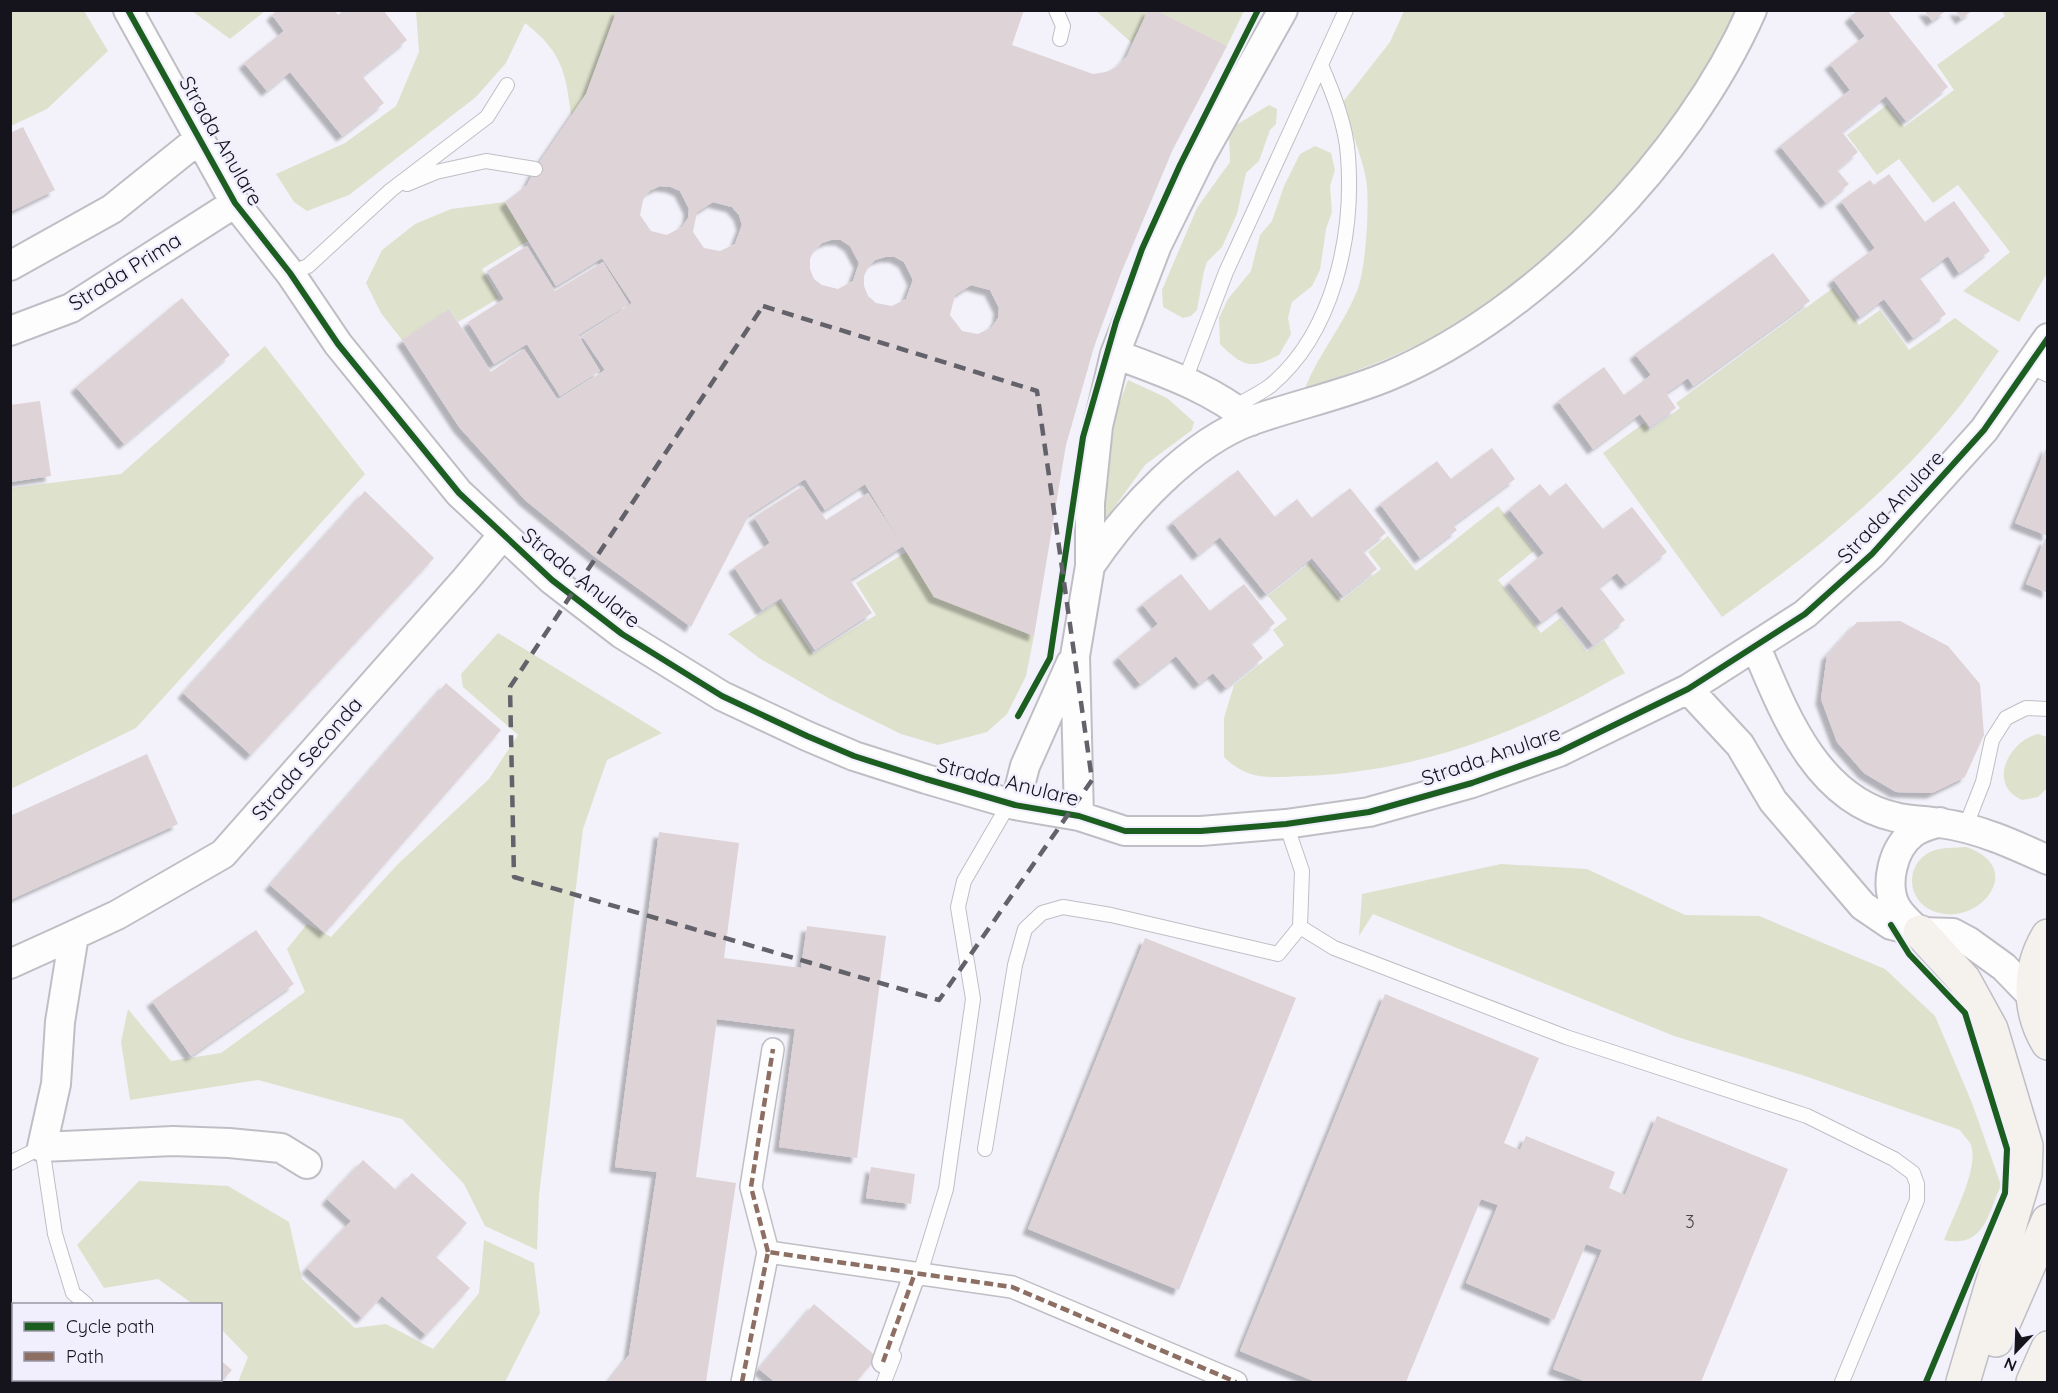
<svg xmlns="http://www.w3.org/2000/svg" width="2058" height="1393" font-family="Quicksand,sans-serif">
	<defs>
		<filter id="shadow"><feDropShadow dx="-5.5" dy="5.5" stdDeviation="1.5" flood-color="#0004"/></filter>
	</defs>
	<rect width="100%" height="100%" fill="#f3f2fa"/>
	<path fill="#dee1cc" d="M10,11H84L108,51L47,109L11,126Z
		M192,11H265L230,39Z
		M416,11H617L586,94L571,116C566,71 561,51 525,23L506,63L476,97L349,195L307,211L294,202L276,174L345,143L396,106L419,52Z
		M1096,11H1148L1132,43Z
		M1155,11H1244L1227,46Z
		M1404,11H1740C1674,136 1578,249 1456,324C1410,352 1356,372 1305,388C1319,353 1343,326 1357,291C1366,269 1369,210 1367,186C1365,163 1349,127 1343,102L1390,42Z
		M2002,11H2047V273L2019,322L1963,291L2010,252L1958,185L1933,203L1899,159L1877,175L1847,135L1887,105L1904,127L1954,90L1937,65L2005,16Z
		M1269,105L1277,109L1276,124L1270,130L1259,161L1246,173L1237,214L1222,247L1207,262L1204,271L1197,310L1191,316L1183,318L1163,307L1162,290L1197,208L1230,162L1229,135L1233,127Z
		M1315,146L1331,153L1335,170L1330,186L1332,212L1326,229L1320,270L1312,286L1292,302L1288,318L1291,334L1279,355C1250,370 1242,366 1220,344L1219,318L1228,299L1251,271L1260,235L1272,221L1284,186L1300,154Z
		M505,202L528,241L482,269L499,298L458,322L449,309L402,340L381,313L366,283L382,250L415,224L451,209Z
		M1833,288L1859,325L1880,310L1909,350L1955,318L1999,351C1983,373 1968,397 1950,418C1885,496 1805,559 1722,617L1603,453L1644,423L1650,430L1680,408L1676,403Z
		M265,346L365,474L136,728L11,789V488L121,474Z
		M1128,380L1167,398L1194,422L1192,430L1145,465L1105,520L1097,524L1116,413Z
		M1498,506L1534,551L1498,580L1541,633L1560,618L1587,652L1604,640L1625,673C1605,683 1586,695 1565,705C1484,746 1395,773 1304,776C1271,777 1249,782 1224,757V718L1234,685L1284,645L1273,630L1287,619L1268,596L1310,563L1341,601L1381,569L1368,552L1388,536L1416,571Z
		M908,551L982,614L1034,636L1026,676L1007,714L987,732L938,745L901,734L832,700L759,658L728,634L779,602L813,654L876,615L856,583Z
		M498,633L662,733L607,760L583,829L539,1195L537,1250L485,1226L464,1184L402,1119L258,1080L130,1100L121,1042L128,1009L171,1061L221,1053L305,992L287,949L307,924L331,937L398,864L489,779L518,735L463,687L461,674Z
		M2038,734L2047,737V788L2038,797L2022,800C1987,785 2008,741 2038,734Z
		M1966,847C2032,869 1972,935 1927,908C1906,894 1907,864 1930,852C1940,847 1954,848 1966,847Z
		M1501,864L1587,869L1685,915L1759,916L1885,969L1935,1016L1972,1103L2001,1185C1988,1214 1984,1249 1944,1240C1953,1216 1979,1169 1971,1145C1969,1140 1963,1135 1960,1130L1802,1075L1674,1036L1373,914L1359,936L1362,894Z
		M139,1181L228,1186L289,1222L302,1279L355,1328L386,1324L433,1349L479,1293L484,1240L534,1263L540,1313L505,1382H238L248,1357L221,1329L220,1304H193L158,1279L104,1288L77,1245Z
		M10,1309L14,1312V1380H58L57,1382H11Z"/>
	<path fill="#ded3d6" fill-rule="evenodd" filter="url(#shadow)" d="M277,10H334L338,15L344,10H383L407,40L362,76L384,103L342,136L290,72L267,91L244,63L284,31L272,15Z
		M617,10H1024L1012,45L1093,74L1106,72L1118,66L1127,56L1148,10H1155L1227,46L1173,149L1121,273L1094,347L1066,445L1034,636L934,597L865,484L825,510L805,479L749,515L691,627L595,557L525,500L459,427L402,340L449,309L491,372L524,349L558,400L605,370L582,336L632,303L602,258L556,286L505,202L527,185L535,169L586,94ZM660,186L671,187L680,191L689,209L688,218L682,227L667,235L651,231L640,215L644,196L651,190ZM713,202L732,207L739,215L742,225L735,244L720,251L704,248L693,232L697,212ZM831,240H841L850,246L859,263L853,281L838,289L822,285L814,279L810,269V259L814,250L822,243ZM885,257H895L904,262L913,280L906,299L892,306L876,303L868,296L864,286V276L868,267L875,260ZM971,285L990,290L999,308L998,318L992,327L978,334L962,331L950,315L955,295Z
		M1858,10H1887L1948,87L1906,121L1886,96L1842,132L1858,152L1837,170L1849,184L1826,203L1780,146L1850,90L1830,64L1865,36L1850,17Z
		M1924,10H1947L1932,21Z
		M1955,10H1973L1961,19Z
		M23,127L55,190L10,212V133Z
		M1889,174L1925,222L1954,201L1990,251L1959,273L1948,256L1919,277L1946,314L1913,338L1884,299L1860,317L1833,279L1875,248L1841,201L1870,180L1874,185Z
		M527,246L555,291L603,262L629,304L578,335L600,371L560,396L527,344L494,364L468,322L504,299L487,271Z
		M1773,253L1810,301L1693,386L1688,378L1666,393L1676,408L1650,427L1640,414L1593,449L1558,401L1604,367L1624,395L1651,375L1635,354Z
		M182,298L230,355L124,444L76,387Z
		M40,401L51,476L10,482V405Z
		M2047,446H2048V536L2015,523Z
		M1492,448L1515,479L1453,525L1457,530L1420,558L1380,504L1437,461L1451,479Z
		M1238,470L1275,517L1297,499L1312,518L1350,488L1386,533L1363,551L1377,569L1343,596L1312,558L1266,594L1220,537L1198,555L1172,522Z
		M1566,483L1603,529L1632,507L1667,552L1626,584L1617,573L1599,587L1625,620L1593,645L1562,606L1541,622L1509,582L1544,553L1509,509L1540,484L1550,496Z
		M803,486L826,520L868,493L903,546L850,580L872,613L815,650L781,598L762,610L734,567L770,543L754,517Z
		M365,491L434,558L251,755L183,693Z
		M2045,539L2048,540V593L2026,584Z
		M1181,574L1210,611L1244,584L1275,623L1251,643L1263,658L1226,688L1213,673L1199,684L1176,656L1140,684L1118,657L1158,624L1142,604Z
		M1900,621L1948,646L1980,684L1984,735L1965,777L1932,793L1896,792L1864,773L1837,742L1821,699L1827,655L1857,622Z
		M446,683L501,730L325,933L270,885Z
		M147,754L178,824L10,900V816Z
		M659,832L739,843L724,958L801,968L807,926L886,936L857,1158L779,1147L795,1029L717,1019L696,1177L736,1183L706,1382H608L629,1355L657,1172L615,1167Z
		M256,930L294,984L191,1056L152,1001Z
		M1145,938L1296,998L1179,1290L1028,1229Z
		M1385,994L1539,1058L1504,1143L1520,1150L1526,1136L1615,1172L1609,1188L1625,1195L1657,1116L1788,1169L1701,1382H1587L1553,1369L1602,1250L1586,1244L1554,1320L1466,1283L1498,1205L1481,1199L1406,1382H1316L1240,1351Z
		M363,1160L396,1190L412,1173L467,1223L436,1257L470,1288L426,1335L382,1296L362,1318L307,1268L351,1221L327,1199Z
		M871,1167L915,1174L911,1204L866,1198Z
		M814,1304L877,1357L856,1382H775L759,1369Z
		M220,1360L232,1370L221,1382H90L93,1380H220Z"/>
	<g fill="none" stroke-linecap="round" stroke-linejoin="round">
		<g stroke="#bfbec5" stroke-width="16">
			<path id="service" d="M1056,10L1063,26L1060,39
				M407,184L436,172L486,161L535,169
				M290,273L308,266L391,190L487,117L507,85
				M2029,366L2048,375
				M1185,380L1226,272L1346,10
				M1234,407C1246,400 1259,394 1270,386C1334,333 1354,235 1348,156C1346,125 1333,93 1321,65
				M1965,828L1983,782L1992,740L2006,718L2026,708L2048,709
				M1300,927L1334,948L1566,1037L1807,1116L1894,1159L1913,1173L1917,1184V1200L1842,1382
				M985,1149L1015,965L1025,929L1042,913L1063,907L1111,915L1278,954L1300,927L1302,871L1286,824
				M10,1163L42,1147L55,1234L73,1293L86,1304
				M918,1280L946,1189L973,999L958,907L964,881L1010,802
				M884,1382L894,1356"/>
		</g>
		<g stroke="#bfbec5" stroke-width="24">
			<path id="pedestrian" d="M768,1252L751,1187L773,1049
				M883,1362L915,1273
				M742,1382L768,1252L1012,1287L1236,1382"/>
		</g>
		<g stroke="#bfbec5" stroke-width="32">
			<path id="minor" d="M128,10L235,203L290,273L338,344L459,493L552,580L622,634L722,696L807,736L854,756L926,779L1015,805L1079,816L1125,831H1201L1286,824L1369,812L1472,783L1559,752L1688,689L1805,614L1872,554L1984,430L2048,338
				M10,266L112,209L199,139
				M10,331L71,308L235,203
				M1115,354C1163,372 1211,388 1251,421
				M1090,566C1127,511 1190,442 1253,420C1299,404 1347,394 1391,375C1538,312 1688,156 1752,10
				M1756,647C1784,713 1816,799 1895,817C1910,821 1925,820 1940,823C1978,828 2013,844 2048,860
				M1688,689L1740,745L1773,801L1863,906L1891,925L1920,932L1953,933L1968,941L2004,967L2033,997
				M1015,805L1025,766L1071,663
				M1079,816L1075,656L1090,566V503L1098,426L1115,354L1157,245L1201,156L1283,10
				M1918,931C1909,923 1902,917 1896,907C1884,884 1893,848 1913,833C1921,827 1931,825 1940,822
				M10,964L74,935
				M307,1164L281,1148L229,1143L173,1141L42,1147L56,1084L60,1022L74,935L117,915L223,854L466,579L502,536"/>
		</g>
		<g stroke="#bfbec5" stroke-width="36">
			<path id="secondary" d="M1920,932L1964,980L1991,1029L2026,1146L2025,1174L1963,1382
				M2048,936C2028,969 2028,1010 2048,1043
				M1996,1340L2048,1221
				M2033,1382L2048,1348"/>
		</g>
		<use href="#service" stroke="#fdfdfe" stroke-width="14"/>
		<use href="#pedestrian" stroke="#fdfdfe" stroke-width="21"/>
		<use href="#minor" stroke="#fdfdfe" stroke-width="28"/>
		<use href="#secondary" stroke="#f5f2ed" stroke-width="33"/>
		<path stroke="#8d6e63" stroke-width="4.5" stroke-dasharray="9 4.5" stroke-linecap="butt" d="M768,1252L751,1187L773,1049
			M883,1362L915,1273
			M742,1382L768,1252L1012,1287L1236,1382"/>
		<g stroke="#f1effd" stroke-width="10">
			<path id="cycleway" d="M128,10L235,203L290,273L338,344L459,493L552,580L622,634L722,696L807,736L854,756L926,779L1015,805L1079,816L1125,831H1201L1286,824L1369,812L1472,783L1559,752L1688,689L1805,614L1872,554L1984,430L2048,338
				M1018,716L1050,658L1083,437L1116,322L1142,249L1180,165L1258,10
				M1891,925L1909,954L1965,1013L2007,1149L2005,1193L1926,1382"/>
		</g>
		<use href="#cycleway" stroke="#1b5e20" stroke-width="6"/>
	</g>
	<path fill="none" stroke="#63626a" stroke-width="4.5" stroke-dasharray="12 8" stroke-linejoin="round" d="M763,306L1037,391L1092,780L939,1000L514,877L510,687Z"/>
	<g text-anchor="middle" stroke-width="5" stroke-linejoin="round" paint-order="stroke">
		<g font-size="18" fill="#47444a">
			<text x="1690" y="1228">3</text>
		</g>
		<g font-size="21" fill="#15141c" stroke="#f1effd">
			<text transform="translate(221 141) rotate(60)" y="7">Strada Anulare</text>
			<text transform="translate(125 272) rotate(-32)" y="7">Strada Prima</text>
			<text transform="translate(1891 507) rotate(-47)" y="7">Strada Anulare</text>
			<text transform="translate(581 578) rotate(39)" y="7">Strada Anulare</text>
			<text transform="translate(1491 756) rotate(-19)" y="7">Strada Anulare</text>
			<text transform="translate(307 759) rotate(-49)" y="7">Strada Seconda</text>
			<text transform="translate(1008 782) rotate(14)" y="7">Strada Anulare</text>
		</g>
	</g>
	<rect width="2058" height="1393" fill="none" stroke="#15141c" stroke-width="24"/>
	<rect x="12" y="1303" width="210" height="78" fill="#f1effd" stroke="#9997a3" stroke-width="1.5"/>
	<rect x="24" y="1322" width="30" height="9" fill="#1b5e20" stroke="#9997a3" stroke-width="1.5"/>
	<text x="66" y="1333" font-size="18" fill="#15141c">Cycle path</text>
	<rect x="24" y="1352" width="30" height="9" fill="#8d6e63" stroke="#9997a3" stroke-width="1.5"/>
	<text x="66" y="1363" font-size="18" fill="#15141c">Path</text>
	<g transform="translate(2016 1351) rotate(203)" stroke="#f1effd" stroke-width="4.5" paint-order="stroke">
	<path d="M0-4.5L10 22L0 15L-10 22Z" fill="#15141c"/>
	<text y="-9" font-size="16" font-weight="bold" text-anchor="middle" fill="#15141c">N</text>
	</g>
</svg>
